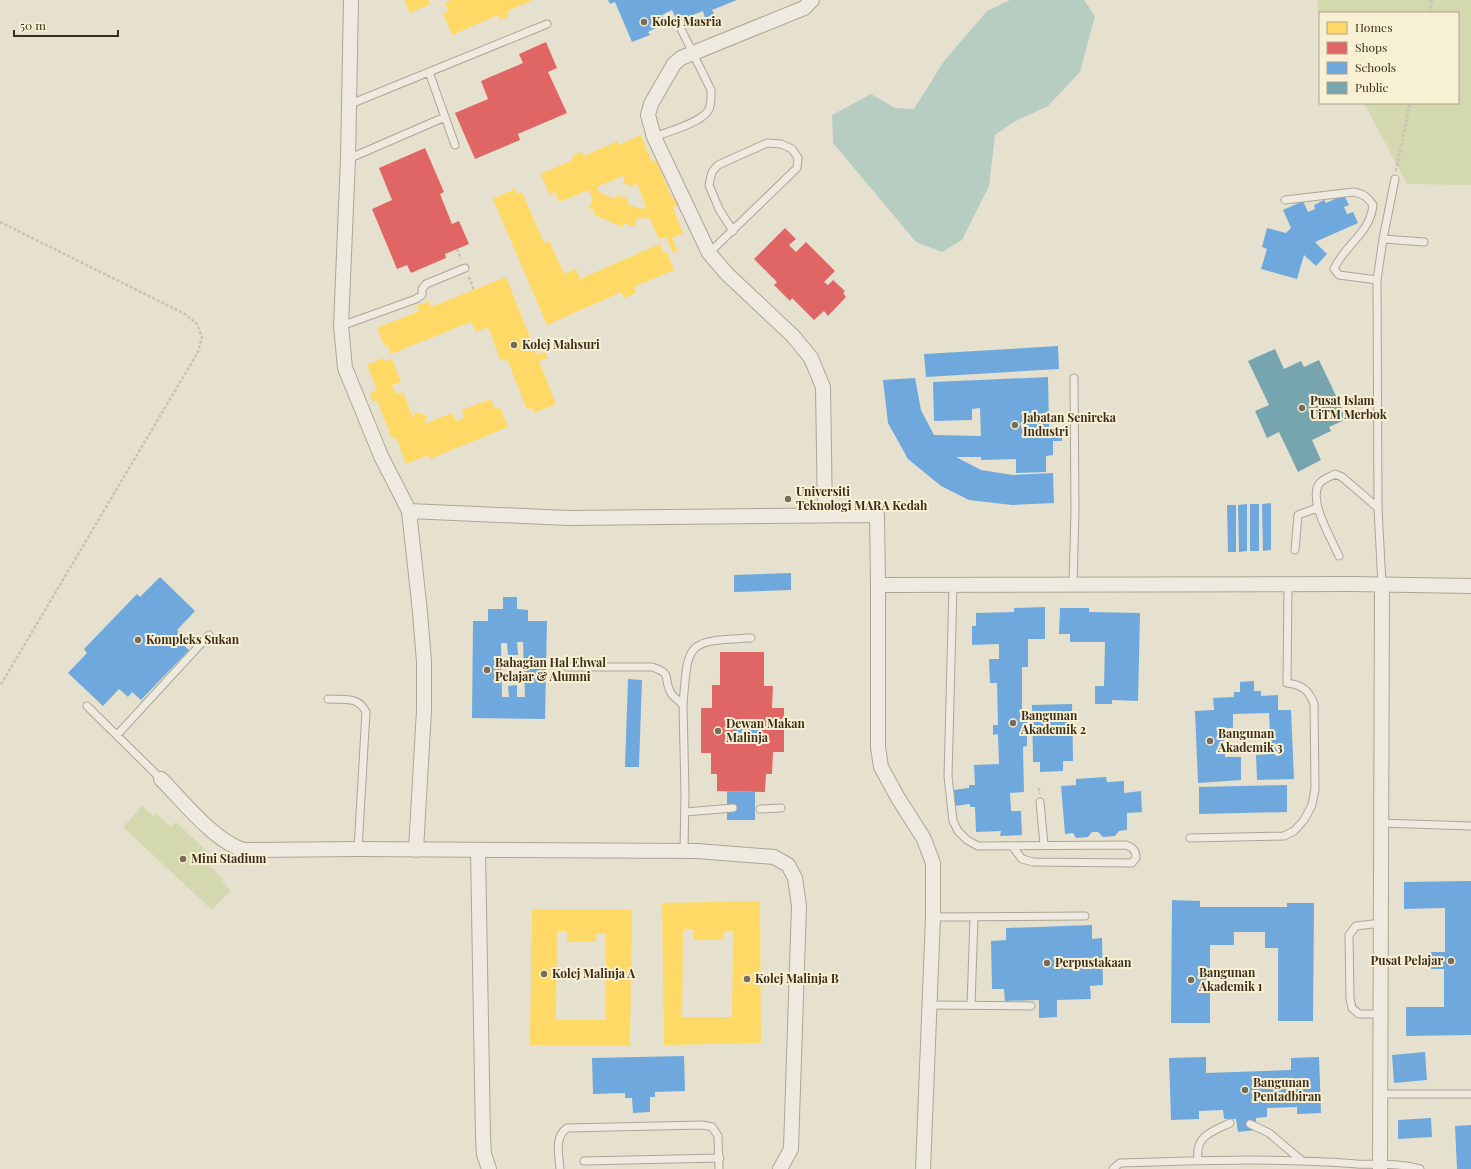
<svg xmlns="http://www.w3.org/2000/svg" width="1471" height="1169" font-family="'Playfair Display',serif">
	<rect width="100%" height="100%" fill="#e6e1ce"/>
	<path fill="#d4d8af" d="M1317,0H1471V185L1407,184L1364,103H1458V13H1320V20L1318,15Z
		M142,806L153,816L156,813L171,827L176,822L212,856L206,862L224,880L222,881L231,890L212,910L123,827Z"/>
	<path fill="#b8cdc2" d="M1010,0H1084L1095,16L1080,72L1048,106L1014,122L995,135L989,186L962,240L942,252L916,242L833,143L832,115L871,94L895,108L914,109L944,61L987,11Z"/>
	<path fill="#ffd966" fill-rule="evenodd" d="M404,0H429L430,4L410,13Z
		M451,0H533L507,11L509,16L500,20L498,15L452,35L443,13L448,11L445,3Z
		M641,135L652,162L656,160L672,198L676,196L680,204L673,207L683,233L672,238L678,251L673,253L666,237L659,239L649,217L644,219L638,217L634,227L624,223L623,227L594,215L595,211L589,208L593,198L588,190L559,202L555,192L550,195L541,174L573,160L572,156L582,152L584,156L618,141L619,145ZM625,175L623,183L634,187L636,181L646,207L642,209L627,204L628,199L617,195L615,199L599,192L597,187Z
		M515,189L517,194L522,192L544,243L549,240L564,274L576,269L580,279L660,244L664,254L667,252L674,270L634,287L636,293L624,298L621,292L547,325L493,199Z
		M506,277L537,355L545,352L548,358L539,361L556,404L534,413L532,408L527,410L507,359L501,361L488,327L476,332L471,322L391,354L387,344L384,346L377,328L419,311L416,306L429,301L431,307Z
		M383,358L384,361L392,359L401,382L392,385L396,394L403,392L413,418L415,412L427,416L424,424L452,413L456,421L464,418L462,410L491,399L495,409L500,407L508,427L430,459L429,455L406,464L396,437L392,439L377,400L373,402L370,393L377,390L367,365Z
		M760,901L761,1043L664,1045L662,903ZM683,929H694V940H723V931H733L732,1017H682Z
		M532,909L632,910L630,1046L530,1045ZM557,931H567V942H596V933H606V1020H556Z"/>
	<path fill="#e06666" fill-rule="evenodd" d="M546,42L557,68L548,72L567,113L518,134L520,140L475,159L455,113L488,99L481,81L523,63L519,54Z
		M425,148L444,192L440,194L452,224L459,221L469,244L445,254L446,258L411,273L407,265L397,269L372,209L392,200L379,168Z
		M785,228L796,239L789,245L796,252L806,242L835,271L824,282L828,285L833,280L845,291L843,293L846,297L828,316L824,311L814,320L792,298L790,301L774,285L777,282L754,259Z
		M720,652H764V686H773L772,708H784V752H773L772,774H766L765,792L717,791V774H711V753H701V708H712V685H720ZM735,720H762V742H734Z"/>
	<path fill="#6fa8dc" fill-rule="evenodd" d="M608,0H737L712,10L714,14L705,18L703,11L677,21L672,10L662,15L665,23L648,32L650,35L632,42L615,2L610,4Z
		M1344,195L1349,205L1344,207L1347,214L1353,212L1358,223L1315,242L1327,254L1316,266L1304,255L1297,279L1261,269L1267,249L1262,247L1267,228L1286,233L1291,228L1283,210L1303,201L1308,212L1315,209L1314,205L1324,200L1326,203Z
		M1058,346L1059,369L926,377L924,354Z
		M1048,377L1049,428H1062V441H1053V455L1046,456V472L1016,473V459L981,460V457H956L981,470L1013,475L1053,473L1054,503L1012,505L969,500L941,486L908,459L888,423L883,380L915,378L921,410L934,435L981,436L980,408L972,409V420L934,421L933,382Z
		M1271,503V550L1263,551L1262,504Z
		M1247,504V551L1239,552L1238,505Z
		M1250,504H1259V551H1250Z
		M1227,505H1236V552H1228Z
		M791,573V590L734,592V575Z
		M160,577L195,611L177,630L186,638L181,643L189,650L141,700L132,692L128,697L119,689L103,706L68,673L87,653L84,649L137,594L140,597Z
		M503,597H517V609L528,610V621H547L545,719L472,718L473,621H488V609H503ZM517,642H523L525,697H517V685L508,686L509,697H502L501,643H507L508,655H518Z
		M1045,607V639H1028V667H1022V721H1027V746L1023,747L1024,792L1010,793L1011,811H1021L1022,835L1000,836L1001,831L976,832L975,807H970V804L954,806L953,790L969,788V785H975L974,765L999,764L998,734L993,735V725H998L997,683H990L989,659H999V644L972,645V626H976V613L1014,612V608Z
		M1060,608H1089V612L1140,613L1138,701L1112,700V704H1095V686H1104L1105,642H1070V634H1059Z
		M628,679L642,680L639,767H625Z
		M1254,681V691H1261V696L1278,695V710H1291L1294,779L1257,780L1256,755L1271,754L1269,713L1233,714V728H1224L1225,757H1241V780L1198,783L1195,711L1214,710L1213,698L1234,697V692H1240V682Z
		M1072,704L1073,761H1063V771L1040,772V762H1033L1032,705Z
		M735,720H762V742H734Z
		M1106,777L1107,782L1124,781V793L1141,791L1142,812L1127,813V830L1119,831L1115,836L1103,837L1098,832H1092L1088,837L1076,838L1073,833L1065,834L1061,786L1076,785V779Z
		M1287,785V812L1199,814V787Z
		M727,791L755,792V820H727Z
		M1471,881V1035L1406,1036V1007H1444V969H1431V952H1445V908L1404,909V882Z
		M1172,900L1200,901V907H1287V903H1314L1313,1021H1278V948H1265V932H1234V945H1210V1023H1171Z
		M1092,925V939L1102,938L1103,985L1090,986L1091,999L1057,1000V1017L1039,1018V1000L1005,1001L1004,989H992L991,941L1006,940V928Z
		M1425,1052L1427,1080L1394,1083L1392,1055Z
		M684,1056L685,1091L655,1092V1097H650V1112L633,1113L632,1098H625V1093L593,1094L592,1058Z
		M1206,1057V1073L1291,1070V1058L1319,1057L1321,1113L1297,1114V1107L1267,1108V1117L1256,1118V1130L1238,1132L1236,1119H1224L1223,1110L1199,1111V1119L1171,1120L1169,1058Z
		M1431,1118L1432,1137L1398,1139V1120Z
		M1471,1125V1169H1457L1455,1126Z"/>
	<path fill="#76a5af" d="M1275,349L1284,369L1301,361L1304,367L1319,360L1347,419L1329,427L1331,431L1312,440L1321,460L1298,472L1279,432L1267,438L1255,411L1269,405L1248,361Z"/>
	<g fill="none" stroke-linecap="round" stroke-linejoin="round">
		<g stroke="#aca596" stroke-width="9">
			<path id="lane" d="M429,72L455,145
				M348,105L547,24
				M654,137C667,132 700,123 708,111C712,105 711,97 711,90L681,29
				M348,159L445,117
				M1285,200L1354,192C1363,194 1368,197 1373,205C1370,234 1345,244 1334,269L1339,275L1377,280
				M1383,239L1424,242
				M709,253L797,168L798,158L792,149L781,144L767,143L718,165L712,172L709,185L719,209L733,231
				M341,326L416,299L422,295V289L426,284L465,268
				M1295,550L1298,515L1317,508
				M1339,556C1332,540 1308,501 1319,484C1322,479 1330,477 1335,474L1342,477L1378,508
				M1073,585L1075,512L1074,378
				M1382,585L1378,508L1377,280L1383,239L1395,179
				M953,586L948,776L953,821L958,831L967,840L978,846L1126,845C1134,848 1136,851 1136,858L1132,863L1033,862L1022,859L1012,846
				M567,667H652C673,674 663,677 670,691C672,697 679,700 683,705L685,793L684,851
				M328,699C344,700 358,696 366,712L358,849
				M683,705C688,641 686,641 751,638
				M87,706L161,779
				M117,735L209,635
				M1040,802L1044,845
				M760,809L781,808
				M685,812L733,808
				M1381,823L1471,826
				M1190,838L1284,836L1294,831L1304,820L1312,805L1315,789L1314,704C1309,690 1302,685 1287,683L1288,585
				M933,917L1085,916
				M930,1005L1031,1006
				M971,1005L974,918
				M1380,1014H1359L1352,1008L1350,998L1349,935L1356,926L1381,923
				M1380,1094H1471
				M1250,1124L1269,1133L1301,1160
				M1198,1160C1195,1136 1211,1132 1230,1123
				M584,1161L720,1158
				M560,1169C559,1155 554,1137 567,1128L703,1125L712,1127L718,1136L719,1169
				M1113,1169L1120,1163C1200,1160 1278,1158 1357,1164C1378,1165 1400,1163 1420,1169"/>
		</g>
		<g stroke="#aca596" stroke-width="16">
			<path id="street" d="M351,0L348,159L341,326L345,368L381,456L409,511L420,612L424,662V710L416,850
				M812,0L804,8L681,58L674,64L651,104L648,115L654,137L709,253L727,274L793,336L811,358L823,387L825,515
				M409,511L568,518L877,515L878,585
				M161,779C183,801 215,842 244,850L358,849L697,851L774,857L788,865L795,878L799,906L791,1149L780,1169
				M478,850L483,1137L484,1154L489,1169
				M923,1169L933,917V863L924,839L898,798L881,767L878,747V585L1352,584L1471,586
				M1380,1169L1382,585"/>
		</g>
		<path stroke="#c7c2b6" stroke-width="2.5" stroke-dasharray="3 2" stroke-linecap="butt" d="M1429,13L1432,0
			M1396,171L1410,103
			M0,222L185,314L197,324L202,337L198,352L0,686
			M457,249L461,259
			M469,277L474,290
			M1039,788V794"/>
		<use href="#lane" stroke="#eeeae0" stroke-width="7"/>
		<use href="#street" stroke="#eeeae0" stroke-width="14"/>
	</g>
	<g fill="#786d5b" stroke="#f8f0d3" stroke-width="1.5">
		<circle cx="644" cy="22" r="4"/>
		<circle cx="514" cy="345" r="4"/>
		<circle cx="1302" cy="408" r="4"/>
		<circle cx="1015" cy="425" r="4"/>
		<circle cx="788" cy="499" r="4"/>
		<circle cx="138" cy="640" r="4"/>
		<circle cx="487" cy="670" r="4"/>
		<circle cx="1013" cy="723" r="4"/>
		<circle cx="718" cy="731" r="4"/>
		<circle cx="1210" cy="741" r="4"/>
		<circle cx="183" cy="859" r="4"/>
		<circle cx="1451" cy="961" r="4"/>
		<circle cx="1047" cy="963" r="4"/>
		<circle cx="544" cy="974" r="4"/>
		<circle cx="747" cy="979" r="4"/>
		<circle cx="1191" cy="980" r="4"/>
		<circle cx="1245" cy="1090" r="4"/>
	</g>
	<g text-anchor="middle" stroke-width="4" stroke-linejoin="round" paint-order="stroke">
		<g font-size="12" font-weight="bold" fill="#3c2e1d" stroke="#f8f0d3" text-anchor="start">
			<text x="652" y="26">Kolej Masria</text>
			<text x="522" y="349">Kolej Mahsuri</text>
			<text x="1310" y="405">Pusat Islam<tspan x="1310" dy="14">UiTM Merbok</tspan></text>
			<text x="1023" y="422">Jabatan Senireka<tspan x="1023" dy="14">Industri</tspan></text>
			<text x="796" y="496">Universiti<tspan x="796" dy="14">Teknologi MARA Kedah</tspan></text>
			<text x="146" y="644">Kompleks Sukan</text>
			<text x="495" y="667">Bahagian Hal Ehwal<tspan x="495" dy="14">Pelajar &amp; Alumni</tspan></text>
			<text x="1021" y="720">Bangunan<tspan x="1021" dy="14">Akademik 2</tspan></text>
			<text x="726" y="728">Dewan Makan<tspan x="726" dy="14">Malinja</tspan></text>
			<text x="1218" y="738">Bangunan<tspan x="1218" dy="14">Akademik 3</tspan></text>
			<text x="191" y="863">Mini Stadium</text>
			<text x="1443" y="965" text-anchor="end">Pusat Pelajar</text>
			<text x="1055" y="967">Perpustakaan</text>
			<text x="1199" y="977">Bangunan<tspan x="1199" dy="14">Akademik 1</tspan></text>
			<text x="552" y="978">Kolej Malinja A</text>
			<text x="755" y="983">Kolej Malinja B</text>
			<text x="1253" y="1087">Bangunan<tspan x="1253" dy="14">Pentadbiran</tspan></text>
		</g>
	</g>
	<rect x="1319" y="12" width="140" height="92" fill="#f8f0d3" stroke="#ada28a"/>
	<rect x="1327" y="22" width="20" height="12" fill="#ffd966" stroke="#ada28a"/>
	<text x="1355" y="32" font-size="12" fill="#3c2e1d">Homes</text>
	<rect x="1327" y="42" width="20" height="12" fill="#e06666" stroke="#ada28a"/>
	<text x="1355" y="52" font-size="12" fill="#3c2e1d">Shops</text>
	<rect x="1327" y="62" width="20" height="12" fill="#6fa8dc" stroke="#ada28a"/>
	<text x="1355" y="72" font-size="12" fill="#3c2e1d">Schools</text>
	<rect x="1327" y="82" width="20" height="12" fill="#76a5af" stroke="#ada28a"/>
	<text x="1355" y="92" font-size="12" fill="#3c2e1d">Public</text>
	<path d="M14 30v6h104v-6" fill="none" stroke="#3c2e1d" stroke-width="2"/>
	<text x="20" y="30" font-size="12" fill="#3c2e1d" stroke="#f8f0d3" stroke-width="3" paint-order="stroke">50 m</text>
</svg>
